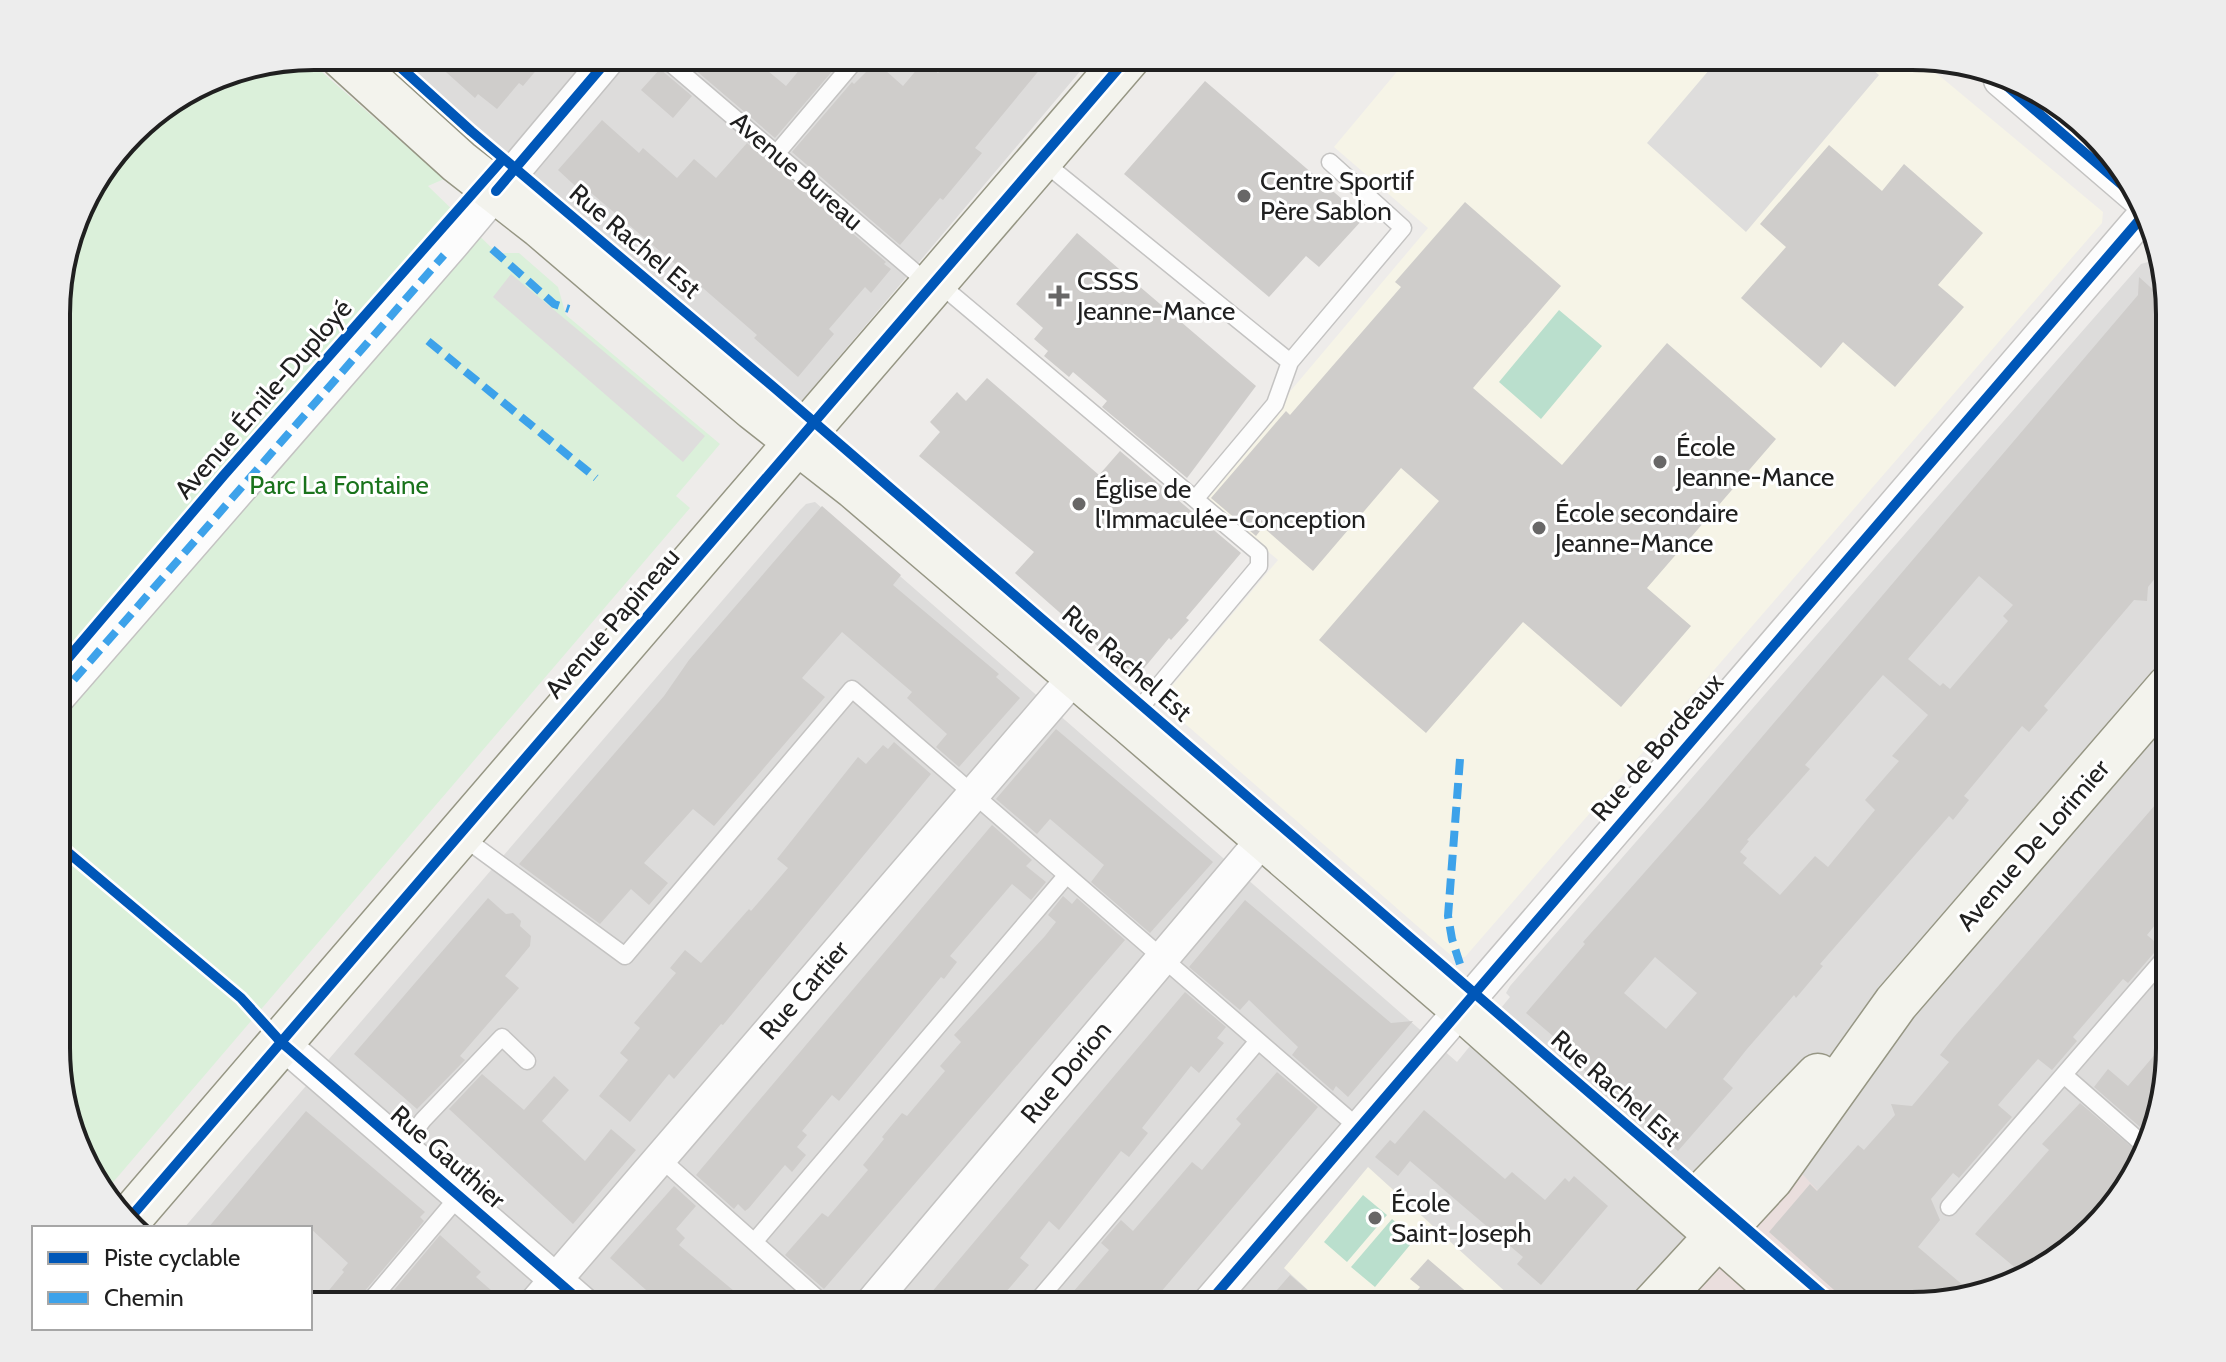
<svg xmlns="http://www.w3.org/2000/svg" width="2226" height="1362" font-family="Cabin,sans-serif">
	<rect width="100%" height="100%" fill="#eeecea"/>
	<path fill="#dddcdb" d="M396,56H1093L795,409Z
		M2155,254L2169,297V1064L2135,1177L2041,1271L1928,1305L314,1306L310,1305V1228H184L800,510L806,504L815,502L1457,1062L1510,997L1506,993L1510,986L2141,264L2148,262Z"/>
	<path fill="#eadedd" d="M1793,1164L1818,1191L1950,1299L1928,1305L1665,1306Z"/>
	<path fill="#f6f4e7" d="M1410,56H1912L1917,57L2103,212L2102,223L1465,957L1454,958L1159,701L1278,560L1202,496L1428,228L1334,147Z
		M1368,1167L1521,1306H1319L1321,1302L1284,1268Z"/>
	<path fill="#dbf0da" d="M306,58L444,179L428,186L497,253H519L558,287L566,315L720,444L676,496L690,508L103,1194L99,1191L58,1081V281L83,200L144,120L216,76Z"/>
	<path fill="#badfcd" d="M1559,310L1602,346L1541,419L1499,382Z
		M1363,1195L1387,1215L1347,1262L1324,1242Z
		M1392,1219L1415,1239L1375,1287L1351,1267Z"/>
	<path fill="#dedddc" d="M1721,56H1857L1879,75L1746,232L1647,143Z
		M511,274L705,436L683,462L493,297Z"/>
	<path fill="#cfcdcb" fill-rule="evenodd" d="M428,56H526L539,67L523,86L519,83L497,109L478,94L475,98Z
		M679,56H750L786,86L811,56H821L835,68L775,138Z
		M952,56H1051L975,148L982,153L943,200L940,198L900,245L792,152L852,82L854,84L876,62L903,86L924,61L938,73Z
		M660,69L692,96L673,118L641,90Z
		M1205,81L1364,218L1319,267L1306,256L1269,297L1124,174Z
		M602,120L639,153L643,148L677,178L694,159L716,178L747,143L886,262L884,264L891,269L871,293L865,287L829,329L834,334L798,377L754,338L757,335L681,269L590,192L586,196L558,170Z
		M1829,145L1882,191L1904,164L1983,233L1938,285L1964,307L1895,387L1843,342L1821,368L1741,298L1786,247L1760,224Z
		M1465,202L1561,286L1473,388L1562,465L1667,343L1776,439L1647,588L1691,626L1621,707L1523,622L1426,733L1319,640L1439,501L1401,468L1313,571L1263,527L1256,536L1211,498L1286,411L1290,415L1401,287L1395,282Z
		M1077,233L1256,386L1187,478L1102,407L1107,401L1073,372L1069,377L1044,356L1048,351L1034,339L1043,328L1016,304Z
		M2139,277L2169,304V561L2148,587L2147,601L2134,600L2044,706L2048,710L2029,732L2022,726L1964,796L1969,800L1953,820L1949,816L1820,964L1823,966L1796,998L1794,995L1747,1049L1723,1079L1733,1088L1678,1151L1577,1064L1581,1060L1526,1013L1585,944L1583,942L1705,804L2138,295ZM1979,576L2013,605L2003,616L2008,621L1950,689L1943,683L1940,686L1908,659ZM1883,675L1928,715L1892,756L1899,761L1865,800L1875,810L1828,867L1815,856L1780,895L1743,863L1747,858L1740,852L1749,841L1747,840L1810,769L1805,765ZM1655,957L1697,993L1666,1029L1624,993Z
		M987,378L1099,475L1120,451L1241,553L1186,618L1189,620L1171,640L1169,638L1135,679L1015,573L1034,552L919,456L940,432L930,422L957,392L966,401Z
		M822,506L901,575L893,585L999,674L996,677L1020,698L959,767L936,747L947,734L907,698L912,692L842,632L802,678L825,697L714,826L693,809L644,863L668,883L649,905L631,889L600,924L519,864L664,696L689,660Z
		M1056,729L1213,862L1150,933L1091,882L1104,865L1050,819L1037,834L996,799Z
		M894,742L931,774L723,1025L721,1024L674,1079L669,1074L630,1122L599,1096L628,1060L620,1053L640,1028L634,1023L676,973L670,968L685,950L701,963L749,909L751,911L788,868L777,859L858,757L866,764L883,745L888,749Z
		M2169,789V908L2147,935L2160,946L2128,983L2123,979L2073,1037L2077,1041L2052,1070L2038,1059L1998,1105L2012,1117L1959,1178L1953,1173L1931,1199L1940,1220L1918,1247L1971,1292L1928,1305L1852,1306L1769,1232L1810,1184L1817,1191L1858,1145L1864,1150L1895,1115L1891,1104L1912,1106L1949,1062L1940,1055L1954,1037Z
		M992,825L1032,860L1026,866L1046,882L1031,900L1012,884L950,956L957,962L944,979L941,977L839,1101L832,1095L802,1131L807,1135L797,1147L806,1155L792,1172L785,1165L749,1208L745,1211L738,1204L734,1209L696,1175Z
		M1063,896L1072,904L1077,898L1125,940L824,1289L785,1255L822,1213L828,1217L868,1170L863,1165L884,1139L882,1137L902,1113L907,1116L945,1071L940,1066L961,1042L954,1035L1045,936L1056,922L1048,915Z
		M488,898L506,914L513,913L521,921L520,926L531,936L530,946L505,976L519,988L460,1056L465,1060L417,1109L354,1054Z
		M1245,900L1391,1023L1413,1021L1348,1097L1336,1086L1333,1091L1292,1055L1298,1047L1249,1000L1240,1010L1189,967Z
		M1185,992L1226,1027L1217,1038L1224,1043L1199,1073L1191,1066L1142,1128L1148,1133L1129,1157L1121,1151L1059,1230L1049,1221L1020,1258L1029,1265L994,1306H920Z
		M2169,1038V1064L2148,1134L2094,1087L2108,1069L2128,1086Z
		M1277,1072L1318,1107L1149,1306H1061L1109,1250L1101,1243L1121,1220L1133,1231L1192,1162L1202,1170L1241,1124L1236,1119Z
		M482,1074L524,1110L554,1076L569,1090L542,1121L585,1161L611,1129L636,1150L573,1224L449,1109Z
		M2080,1103L2142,1156L2137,1173L2120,1191L2115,1187L2066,1246L2041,1271L2025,1276L1975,1234L2049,1150L2042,1144Z
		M1424,1110L1505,1179L1512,1172L1545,1200L1565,1178L1569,1182L1574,1176L1608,1206L1541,1285L1517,1264L1523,1257L1410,1161L1398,1176L1375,1157L1390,1140L1395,1144Z
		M306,1111L425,1212L420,1217L424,1221L358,1299L355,1306H316L344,1272L342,1270L348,1263L310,1228H208Z
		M674,1186L696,1206L676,1229L685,1238L679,1245L734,1291L721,1306H664L610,1258Z
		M440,1235L481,1272L476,1277L509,1306H400L389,1296Z
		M1428,1259L1483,1306H1404L1420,1287L1410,1279Z
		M1290,1275L1326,1306H1263Z
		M791,1290L809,1306H778Z"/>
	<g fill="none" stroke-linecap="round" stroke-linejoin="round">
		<g stroke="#c4c3c2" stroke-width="19">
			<path id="lane" d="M662,56L930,285
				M776,154L859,56
				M1041,160L1290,362L1403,228L1330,162
				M936,281L1259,553V566L1130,720
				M1196,498L1275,404L1290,362
				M460,835L625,956L852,689L1360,1129
				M2064,1075L2145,1146
				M403,1147L423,1120L502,1037L527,1061
				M660,1158L826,1306
				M1949,1207L2169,953
				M754,1242L1066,876
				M366,1306L459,1196
				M1033,1306L1258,1041"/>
		</g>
		<g stroke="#c4c3c2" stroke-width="35">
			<path id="street" d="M2000,80L2135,196
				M58,698L453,244L611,56
				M280,1041L586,1306
				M533,1306L1076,675
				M869,1306L1264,838
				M1206,1306L2142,217"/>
		</g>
		<g stroke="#969684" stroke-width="47">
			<path id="secondary" d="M342,56L459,162L541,226L754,408L855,487L1129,721L1463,1009L1797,1306
				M1689,1209L1818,1076
				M129,1219L1129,56
				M1653,1306L1771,1178L1896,1003L2169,687"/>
		</g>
		<use href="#lane" stroke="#fcfcfc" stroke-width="16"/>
		<use href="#street" stroke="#fcfcfc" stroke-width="32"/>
		<use href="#secondary" stroke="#f3f3ed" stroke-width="44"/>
		<path stroke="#3da2ea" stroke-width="8" stroke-dasharray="16 8" stroke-linecap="butt" d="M492,249L554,304L569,309
			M428,341L596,478
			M58,698L444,255
			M1460,759L1448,916L1452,939L1460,964"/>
		<g stroke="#fff" stroke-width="15">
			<path id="cycleway" d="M388,56L471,131L777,390L1835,1305
				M2000,80L2135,196
				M496,191L611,56
				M58,670L224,475L503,159
				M58,844L241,998L280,1041L586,1306
				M129,1219L1129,56
				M1206,1306L2142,217"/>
		</g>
		<use href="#cycleway" stroke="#0057b8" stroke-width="10"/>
	</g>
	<g fill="#686767" stroke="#fff" stroke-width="3">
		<circle cx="1244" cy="196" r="8"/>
		<path d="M1055 284h8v8h8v8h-8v8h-8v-8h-8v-8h8z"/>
		<circle cx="1660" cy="462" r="8"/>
		<circle cx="1079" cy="504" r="8"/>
		<circle cx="1539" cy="528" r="8"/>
		<circle cx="1375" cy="1218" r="8"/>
	</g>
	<g text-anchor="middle" stroke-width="6" stroke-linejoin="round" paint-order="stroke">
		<g font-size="26" fill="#202020" stroke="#fff">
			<text transform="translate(797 171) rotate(41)" y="9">Avenue Bureau</text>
			<text transform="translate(635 241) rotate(40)" y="9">Rue Rachel Est</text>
			<text transform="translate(263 399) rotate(-49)" y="9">Avenue Émile-Duployé</text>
			<text transform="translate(612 623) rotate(-49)" y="9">Avenue Papineau</text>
			<text transform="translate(1127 663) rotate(41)" y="9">Rue Rachel Est</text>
			<text transform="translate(1657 747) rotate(-49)" y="9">Rue de Bordeaux</text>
			<text transform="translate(2033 845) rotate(-49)" y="9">Avenue De Lorimier</text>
			<text transform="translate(804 990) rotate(-49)" y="9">Rue Cartier</text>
			<text transform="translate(1066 1072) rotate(-50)" y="9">Rue Dorion</text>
			<text transform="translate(1616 1088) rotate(41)" y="9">Rue Rachel Est</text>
			<text transform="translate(448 1157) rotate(41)" y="9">Rue Gauthier</text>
		</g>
		<g font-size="26" fill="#202020" stroke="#fff" text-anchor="start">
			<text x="1260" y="190">Centre Sportif<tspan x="1260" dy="30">Père Sablon</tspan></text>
			<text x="1077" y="290">CSSS<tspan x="1077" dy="30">Jeanne-Mance</tspan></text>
			<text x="1676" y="456">École<tspan x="1676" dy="30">Jeanne-Mance</tspan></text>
			<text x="1095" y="498">Église de<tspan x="1095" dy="30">l'Immaculée-Conception</tspan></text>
			<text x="1555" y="522">École secondaire<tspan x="1555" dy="30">Jeanne-Mance</tspan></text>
			<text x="1391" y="1212">École<tspan x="1391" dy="30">Saint-Joseph</tspan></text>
		</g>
		<g font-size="26" fill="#1a731c" stroke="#fff">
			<text x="339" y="494">Parc La Fontaine</text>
		</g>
	</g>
	<path d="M0 0H2226V1362H0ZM314 70H1912A244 244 0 0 1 2156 314V1048A244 244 0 0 1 1912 1292H314A244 244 0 0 1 70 1048V314A244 244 0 0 1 314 70Z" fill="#ededed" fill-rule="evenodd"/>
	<path fill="none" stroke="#202020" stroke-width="4" d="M314 70H1912A244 244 0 0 1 2156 314V1048A244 244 0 0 1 1912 1292H314A244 244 0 0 1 70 1048V314A244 244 0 0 1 314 70Z"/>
	<rect x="32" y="1226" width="280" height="104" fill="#ffffff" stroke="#a6a6a6" stroke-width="2"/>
	<rect x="48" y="1252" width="40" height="12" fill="#0057b8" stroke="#a6a6a6" stroke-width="2"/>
	<text x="104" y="1266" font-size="24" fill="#202020">Piste cyclable</text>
	<rect x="48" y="1292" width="40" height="12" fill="#3da2ea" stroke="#a6a6a6" stroke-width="2"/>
	<text x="104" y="1306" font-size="24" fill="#202020">Chemin</text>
</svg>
